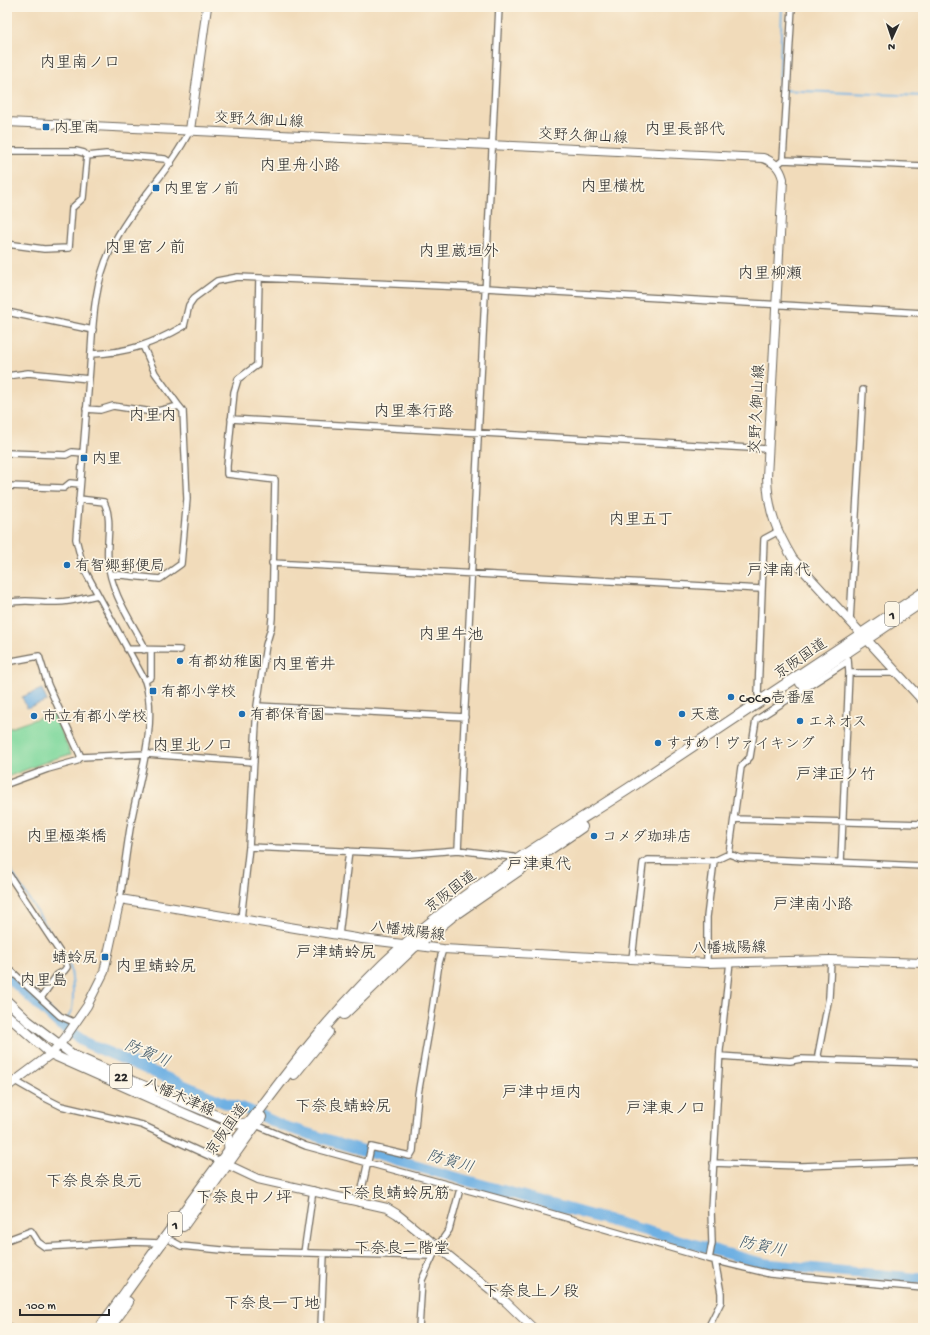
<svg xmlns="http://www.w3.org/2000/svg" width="930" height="1335" font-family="'Gochi Hand','Klee One',sans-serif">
	<rect width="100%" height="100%" fill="#fcf5e5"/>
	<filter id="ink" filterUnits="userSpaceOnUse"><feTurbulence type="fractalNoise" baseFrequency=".025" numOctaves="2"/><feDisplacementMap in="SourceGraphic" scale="8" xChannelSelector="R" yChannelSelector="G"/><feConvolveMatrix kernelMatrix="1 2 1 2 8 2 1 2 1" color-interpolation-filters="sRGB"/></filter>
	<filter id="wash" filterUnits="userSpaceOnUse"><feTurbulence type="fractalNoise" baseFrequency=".012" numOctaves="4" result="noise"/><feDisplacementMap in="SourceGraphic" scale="16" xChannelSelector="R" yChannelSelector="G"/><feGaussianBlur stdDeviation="0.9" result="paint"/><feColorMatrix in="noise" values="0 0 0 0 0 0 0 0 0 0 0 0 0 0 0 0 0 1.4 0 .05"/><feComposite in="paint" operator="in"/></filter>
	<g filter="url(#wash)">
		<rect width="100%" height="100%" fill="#f1dbba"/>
		<path fill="#7fd89d" stroke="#558264" d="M53,713L71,754L51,760L7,777V729Z"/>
		<path fill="#6eb0e3" stroke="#4c6e87" d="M42,689L47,701L27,708L22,697Z"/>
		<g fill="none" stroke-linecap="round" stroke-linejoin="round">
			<path stroke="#6eb0e3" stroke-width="2" d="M782,7L779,90L923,96
				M7,865L59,946
				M62,1026C66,1021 70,1016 72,1009C74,998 73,968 67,959"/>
			<path stroke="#6eb0e3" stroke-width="11" d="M7,976L58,1023L86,1043L225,1103L248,1110L283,1126L401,1162L746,1259L766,1264L923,1279"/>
		</g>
	</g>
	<g filter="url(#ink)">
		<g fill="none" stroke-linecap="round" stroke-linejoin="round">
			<g stroke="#70695d" stroke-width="8">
				<path id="street" d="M7,151H76L84,153L87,156L106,154L165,159L171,163
					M783,160L923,166
					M777,165L783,160L792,7
					M7,244L44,249L69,248L72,208L83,198L87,156
					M7,312L93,330
					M91,354C127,353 153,344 184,326L189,305L194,298L217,281L238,277L486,288L923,313
					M7,376L28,373L89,379
					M86,409L100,410L113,406L153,412L179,406L155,373L143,346
					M231,419L768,449
					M7,453L66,455L72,452L83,453
					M7,486L64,488L70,483L80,484
					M79,499L104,502C113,520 106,541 108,560C110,590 129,618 143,644L144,650
					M272,563L761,589
					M111,574L160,579L181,564L187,499L183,411L179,406
					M7,603C26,598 38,603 57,602C71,602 84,598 98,595
					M850,621L863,390
					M127,649L180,650
					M7,662L39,656L48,685L81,757
					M849,673H896
					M145,681L151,677V650
					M764,700L758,694L764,539L777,532
					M257,706L465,717
					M7,784L48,769L77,761L81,757L146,754L254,762
					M734,819L923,824
					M249,847L409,854L458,850L513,857L516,862
					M458,850L499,7
					M729,854L741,767L750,757L756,720L848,661
					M841,862L849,673L848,659
					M7,872L65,960L67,967L64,971L57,975L41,998
					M120,899C124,872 127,844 132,817C140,777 158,720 145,681L83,567L76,539C80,486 85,432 89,379C93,336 91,291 110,251C130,207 169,173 190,130
					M241,919L249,847L257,706L266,645L271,628L272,618L275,480L227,474V466L234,392L238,379L257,365L259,278
					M339,935L349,851
					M632,959L643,863L648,860L714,861L729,854L740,858L923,866
					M707,963V917L714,861
					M7,967L60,1016L76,1023
					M720,1056L790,1061L801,1059L923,1063
					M820,1060L818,1055L829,997L831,960
					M15,1081L43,1097L61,1106L142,1125L220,1161
					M256,1125L306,1146L508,1201L709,1259L770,1274L923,1288
					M713,1163L801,1166L923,1162
					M359,1203L371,1147L410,1156L413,1151L418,1094L430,1025L439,963L443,949
					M7,1240L31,1231L38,1242L45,1247L131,1242L161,1243
					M172,1241L181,1246L232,1251L432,1256
					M304,1253L313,1190
					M709,1259L712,1243L711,1210L720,1050L730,962
					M321,1328L324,1254
					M419,1328L422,1280L437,1247L449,1230L460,1189
					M708,1328L721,1302V1293L715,1261"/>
			</g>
			<g stroke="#70695d" stroke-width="10">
				<path id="secondary" d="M7,122L763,158C774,162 780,167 783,179L767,477C768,512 776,530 793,559L923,701
					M190,130L207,7
					M7,1087L51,1054L65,1038L87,1006L104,972L120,899L362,939L443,949L707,963L831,960L923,963
					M222,1162L258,1179L387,1208L397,1214L506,1302L533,1328"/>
			</g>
			<g stroke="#70695d" stroke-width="11">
				<path id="primary" d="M7,1001L28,1021L73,1055L132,1081L232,1122L241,1124L250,1122
					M7,1015L51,1054L222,1130L228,1138L229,1149
					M7,1327L8,1328"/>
			</g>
			<g stroke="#70695d" stroke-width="12">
				<path id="highway" d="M801,683L923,601
					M344,1014L414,947L451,917L582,827
					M294,1074L328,1032
					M183,1226L261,1117
					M100,1328C149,1260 198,1191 249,1124C297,1059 343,1000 403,946C471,885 552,838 628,789C727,724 825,658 923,593
					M109,1328L128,1302"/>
			</g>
			<use href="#street" stroke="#fff" stroke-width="5.5"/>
			<use href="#secondary" stroke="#fff" stroke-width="8"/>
			<use href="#primary" stroke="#fff" stroke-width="9"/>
			<use href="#highway" stroke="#fff" stroke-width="10"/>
		</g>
	</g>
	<g fill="#1f6fb2" stroke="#fcf5e5" stroke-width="1.5">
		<rect x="42" y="123" width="8" height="8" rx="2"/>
		<rect x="152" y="184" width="8" height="8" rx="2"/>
		<rect x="80" y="454" width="8" height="8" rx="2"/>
		<circle cx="67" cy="565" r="4"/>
		<circle cx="180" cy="661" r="4"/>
		<rect x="149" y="687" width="8" height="8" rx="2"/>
		<circle cx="731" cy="697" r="4"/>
		<circle cx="242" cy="714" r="4"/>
		<circle cx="682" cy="714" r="4"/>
		<circle cx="34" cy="716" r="4"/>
		<circle cx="800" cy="721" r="4"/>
		<circle cx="658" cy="743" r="4"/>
		<circle cx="594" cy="836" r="4"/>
		<rect x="101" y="953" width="8" height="8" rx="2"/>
	</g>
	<g text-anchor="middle" stroke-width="3.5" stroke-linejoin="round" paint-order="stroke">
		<g fill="#fcf5e5" stroke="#6a6863" stroke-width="1">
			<rect x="885" y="602" width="14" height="24" rx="3"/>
			<rect x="110" y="1064" width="22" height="24" rx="3"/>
			<rect x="168" y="1212" width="14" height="24" rx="3"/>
		</g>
		<g font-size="14" font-weight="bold" fill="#2b2b2b">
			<text x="892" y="619">1</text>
			<text x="121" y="1081">22</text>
			<text x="175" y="1229">1</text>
		</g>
		<g font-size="15" fill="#2b2b2b" stroke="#fcf5e5">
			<text transform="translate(259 119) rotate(3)" y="5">交野久御山線</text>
			<text transform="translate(583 135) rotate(3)" y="5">交野久御山線</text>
			<text transform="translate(756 409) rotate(-87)" y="5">交野久御山線</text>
			<text transform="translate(800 658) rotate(-34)" y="5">京阪国道</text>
			<text transform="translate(450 891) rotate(-37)" y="5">京阪国道</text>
			<text transform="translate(408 930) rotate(7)" y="5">八幡城陽線</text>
			<text transform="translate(729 947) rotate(-1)" y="5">八幡城陽線</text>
			<text transform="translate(180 1096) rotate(24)" y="5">八幡木津線</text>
			<text transform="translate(226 1129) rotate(-54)" y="5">京阪国道</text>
		</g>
		<g font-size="15" fill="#2b2b2b" stroke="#fcf5e5" text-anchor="start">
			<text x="54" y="132">内里南</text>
			<text x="164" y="193">内里宮ノ前</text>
			<text x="92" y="463">内里</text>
			<text x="75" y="570">有智郷郵便局</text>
			<text x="188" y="666">有都幼稚園</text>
			<text x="161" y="696">有都小学校</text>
			<text x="739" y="702">CoCo壱番屋</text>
			<text x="250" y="719">有都保育園</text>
			<text x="690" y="719">天意</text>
			<text x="42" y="721">市立有都小学校</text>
			<text x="808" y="726">エネオス</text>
			<text x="666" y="748">すすめ！ヴァイキング</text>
			<text x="602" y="841">コメダ珈琲店</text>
			<text x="97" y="962" text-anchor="end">蜻蛉尻</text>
		</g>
		<g font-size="16" fill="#2b2b2b" stroke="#fcf5e5">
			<text x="80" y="67">内里南ノ口</text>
			<text x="685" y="134">内里長部代</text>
			<text x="300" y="170">内里舟小路</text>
			<text x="613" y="191">内里横枕</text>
			<text x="145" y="252">内里宮ノ前</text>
			<text x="459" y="256">内里蔵垣外</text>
			<text x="770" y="278">内里柳瀬</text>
			<text x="414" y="416">内里奉行路</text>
			<text x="153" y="420">内里内</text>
			<text x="641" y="524">内里五丁</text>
			<text x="779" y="575">戸津南代</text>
			<text x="451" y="639">内里牛池</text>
			<text x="304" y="669">内里菅井</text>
			<text x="193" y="750">内里北ノ口</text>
			<text x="836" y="779">戸津正ノ竹</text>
			<text x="67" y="841">内里極楽橋</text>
			<text x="539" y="869">戸津東代</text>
			<text x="813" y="909">戸津南小路</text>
			<text x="336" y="957">戸津蜻蛉尻</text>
			<text x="156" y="971">内里蜻蛉尻</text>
			<text x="44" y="985">内里島</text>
			<text x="542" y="1097">戸津中垣内</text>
			<text x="343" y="1111">下奈良蜻蛉尻</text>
			<text x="666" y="1113">戸津東ノ口</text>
			<text x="94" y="1186">下奈良奈良元</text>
			<text x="394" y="1198">下奈良蜻蛉尻筋</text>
			<text x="244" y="1202">下奈良中ノ坪</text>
			<text x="402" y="1253">下奈良二階堂</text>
			<text x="531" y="1296">下奈良上ノ段</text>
			<text x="272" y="1308">下奈良一丁地</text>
		</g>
		<g font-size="16" font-style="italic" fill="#425a6b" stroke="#fcf5e5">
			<text transform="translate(148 1052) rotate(23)" y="6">防賀川</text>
			<text transform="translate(451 1160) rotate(16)" y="6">防賀川</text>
			<text transform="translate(763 1245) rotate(12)" y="6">防賀川</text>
		</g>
	</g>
	<rect width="930" height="1335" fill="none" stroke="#fcf5e5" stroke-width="24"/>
	<g transform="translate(892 38) rotate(183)" stroke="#fcf5e5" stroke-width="3" paint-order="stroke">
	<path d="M0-3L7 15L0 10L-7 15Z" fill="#2b2b2b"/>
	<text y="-6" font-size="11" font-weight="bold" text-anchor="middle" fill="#2b2b2b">N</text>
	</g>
	<path d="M20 1309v6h89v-6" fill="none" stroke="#2b2b2b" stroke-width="2"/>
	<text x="26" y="1309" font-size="12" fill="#2b2b2b" stroke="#fcf5e5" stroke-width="3" paint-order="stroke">100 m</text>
</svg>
